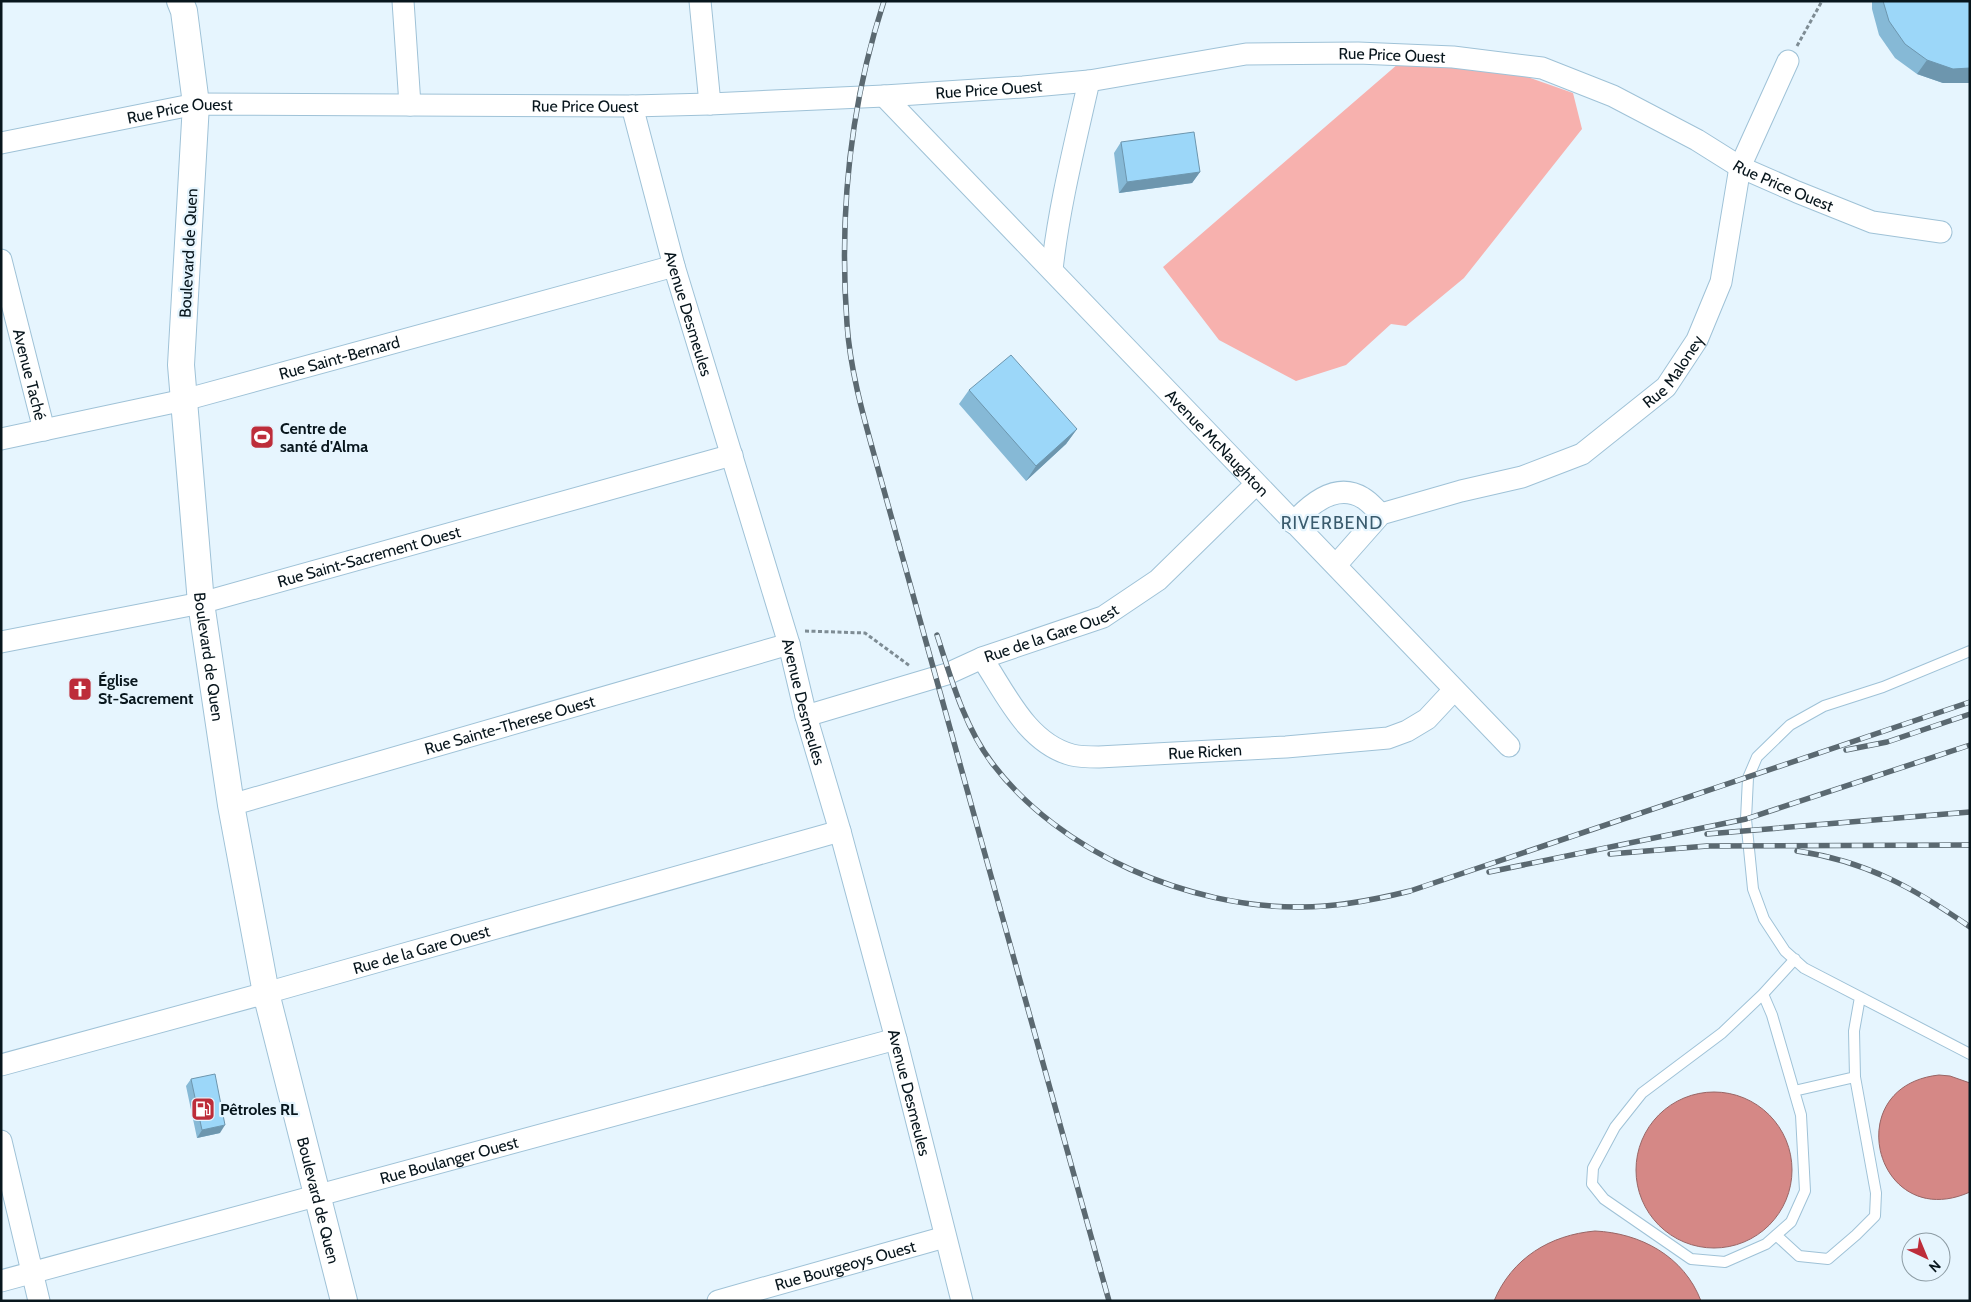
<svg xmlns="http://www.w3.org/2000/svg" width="1971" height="1302" font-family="Cabin,sans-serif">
	<rect width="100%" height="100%" fill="#e6f5fe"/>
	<path fill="#f7b1ae" d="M1398,64L1513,72L1573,93L1582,129L1464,278L1406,326L1391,324L1346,365L1296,381L1219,340L1163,267Z"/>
	<path fill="#d58886" stroke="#986666" d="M1939,1075L1950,1076L1970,1083V1192C1876,1234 1837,1086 1939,1075Z
		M1636 1170a78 78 0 1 1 156 0a78 78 0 1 1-156 0Z
		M1595,1231C1640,1233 1684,1256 1701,1301H1494C1512,1258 1550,1235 1595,1231Z"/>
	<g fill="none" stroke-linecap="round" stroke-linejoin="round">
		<g stroke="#9fc2d7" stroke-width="12">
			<path id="service" d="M1970,651L1883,687L1824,706L1790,725L1757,757L1748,778L1746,819L1753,889L1764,919L1785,951L1804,968L1970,1054
				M1763,994L1772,1015L1801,1115L1805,1191L1791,1222L1766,1244L1725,1262L1691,1259L1604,1199L1592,1184L1593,1168L1615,1127L1642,1093L1722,1033L1763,994L1795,959
				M1794,1091L1855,1077
				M1776,1235L1799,1256L1828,1259L1856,1235L1875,1216L1876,1193L1855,1077L1854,1031L1860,997"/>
		</g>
		<g stroke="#9fc2d7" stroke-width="23">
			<g id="minor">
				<path d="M403,1L410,105"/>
				<path d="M700,1L710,104"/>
				<path id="s1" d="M884,96L1509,746"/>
				<path id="s2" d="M632,106L674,266L789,644L806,716L840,831L896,1039L962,1301"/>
				<path id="s3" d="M1,143L196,104L632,106L710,104L884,96L1023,87L1089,81L1246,54L1358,53L1453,57L1542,68L1613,96L1697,140L1740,167L1797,192L1872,222L1941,232"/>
				<path id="s4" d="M1,260L44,430"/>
				<path d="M1052,270C1059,206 1075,144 1089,81"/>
				<path id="s5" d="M1,439L184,400L674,266"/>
				<path d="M1293,523C1311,503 1337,482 1363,498C1370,502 1375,509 1381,514"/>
				<path id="s6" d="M1336,565L1381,514L1461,491L1522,477L1582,454L1666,387L1697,340L1721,282L1740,167L1788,61"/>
				<path id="s7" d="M1,642L201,603L732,455"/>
				<path id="s8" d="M982,658C1006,694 1027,743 1072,755C1080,757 1090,757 1099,757L1286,747L1388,738L1407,731L1427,719L1454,690"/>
				<path id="s9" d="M806,716L947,674L982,658L1103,617L1158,580L1255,485"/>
				<path id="s10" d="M231,805L789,644"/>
				<path id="s11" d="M1,1065L266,993L840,831"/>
				<path d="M1,1141L39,1301"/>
				<path id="s12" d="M1,1281L896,1039"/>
				<path id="s13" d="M718,1301L945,1237"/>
			</g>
		</g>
		<g stroke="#9fc2d7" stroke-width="28">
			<g id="tertiary">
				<path id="s14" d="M180,1L184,11L196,104L181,365L201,603L231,805L266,993L344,1301"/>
			</g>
		</g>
		<path stroke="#7e8c94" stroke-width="3" stroke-dasharray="4 2.5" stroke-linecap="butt" d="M1797,46L1822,1
			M805,631L865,633L910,666"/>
		<use href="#service" stroke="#fff" stroke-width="10"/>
		<use href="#minor" stroke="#fff" stroke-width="21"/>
		<use href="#tertiary" stroke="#fff" stroke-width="26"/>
		<g stroke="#5b6971" stroke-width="5.5">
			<path id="rail" d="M884,1C850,105 839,215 847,324C850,369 863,415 875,458L1109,1301
				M937,635C951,678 964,726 992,763C1060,853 1189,908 1301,907C1338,907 1374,900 1410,891L1970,702
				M1846,750L1887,742L1970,714
				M1707,834L1970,812
				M1797,851C1866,861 1914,888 1970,927
				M1610,854L1707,846L1970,845
				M1489,872L1746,819L1970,745"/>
		</g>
		<use href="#rail" stroke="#e6f5fe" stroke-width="4" stroke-dasharray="11" stroke-linecap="butt"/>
	</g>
	<path fill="#86b9d6" d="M1872,1H1970V83H1943L1917,74L1895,58L1879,35L1872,9Z
		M1121,142L1200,172L1192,183L1119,193L1114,153Z
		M969,390L1077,429L1066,444L1026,481L959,404Z
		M191,1079L220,1133L197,1138L186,1086Z"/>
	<path fill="#6d96ae" d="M1927,60L1970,68V83H1943L1917,74Z
		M1200,172L1192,183L1119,193L1127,182Z
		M1077,429L1066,444L1026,481L1036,466Z
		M225,1125L220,1133L197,1138L202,1130Z"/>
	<path fill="#9cd7f9" stroke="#6d96ae" d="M1883,1H1970V68L1953,69L1927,60L1905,44L1889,21Z
		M1194,132L1200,172L1127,182L1121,142Z
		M1011,355L1077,429L1036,466L969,390Z
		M215,1074L225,1125L202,1130L191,1079Z"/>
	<defs>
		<g id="stadium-square" transform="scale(1.25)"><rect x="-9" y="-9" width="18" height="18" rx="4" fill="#bd2d3a" stroke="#e6f5fe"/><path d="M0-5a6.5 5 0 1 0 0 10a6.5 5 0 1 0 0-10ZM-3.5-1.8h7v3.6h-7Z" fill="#fff"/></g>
		<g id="church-square" transform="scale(1.25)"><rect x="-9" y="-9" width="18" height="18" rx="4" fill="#bd2d3a" stroke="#e6f5fe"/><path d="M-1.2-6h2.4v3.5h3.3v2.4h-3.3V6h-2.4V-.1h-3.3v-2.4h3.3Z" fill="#fff"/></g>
		<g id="fuel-square" transform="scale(1.25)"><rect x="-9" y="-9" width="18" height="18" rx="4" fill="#bd2d3a" stroke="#e6f5fe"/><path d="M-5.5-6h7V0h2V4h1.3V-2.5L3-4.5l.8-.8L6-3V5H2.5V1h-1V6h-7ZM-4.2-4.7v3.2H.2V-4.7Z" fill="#fff"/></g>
	</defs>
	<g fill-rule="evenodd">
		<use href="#stadium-square" x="262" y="437"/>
		<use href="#church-square" x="80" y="689"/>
		<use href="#fuel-square" x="203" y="1109"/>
	</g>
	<g text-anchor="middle" stroke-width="4.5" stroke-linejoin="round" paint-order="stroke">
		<g font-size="16" fill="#08161d" stroke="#e6f5fe">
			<text dy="6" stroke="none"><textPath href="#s3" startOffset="1398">Rue Price Ouest</textPath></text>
			<text dy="6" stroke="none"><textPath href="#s3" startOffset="992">Rue Price Ouest</textPath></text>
			<text dy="6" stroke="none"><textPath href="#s3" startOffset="588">Rue Price Ouest</textPath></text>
			<text dy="6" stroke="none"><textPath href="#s3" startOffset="182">Rue Price Ouest</textPath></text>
			<text dy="6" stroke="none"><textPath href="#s3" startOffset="1818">Rue Price Ouest</textPath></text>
			<text transform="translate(188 253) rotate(-87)" y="6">Boulevard de Quen</text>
			<text dy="6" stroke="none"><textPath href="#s2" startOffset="215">Avenue Desmeules</textPath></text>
			<text dy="6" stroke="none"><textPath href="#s5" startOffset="348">Rue Saint-Bernard</textPath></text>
			<text dy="6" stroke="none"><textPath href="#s6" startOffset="402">Rue Maloney</textPath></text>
			<text dy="6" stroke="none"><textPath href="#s4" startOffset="118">Avenue Taché</textPath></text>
			<text dy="6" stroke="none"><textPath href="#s1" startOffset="481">Avenue McNaughton</textPath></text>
			<text dy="6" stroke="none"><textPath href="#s7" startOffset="378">Rue Saint-Sacrement Ouest</textPath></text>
			<text dy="6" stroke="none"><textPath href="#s9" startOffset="259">Rue de la Gare Ouest</textPath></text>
			<text dy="6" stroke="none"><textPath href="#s14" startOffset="659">Boulevard de Quen</textPath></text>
			<text dy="6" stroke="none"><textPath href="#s2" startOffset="620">Avenue Desmeules</textPath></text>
			<text dy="6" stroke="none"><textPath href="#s10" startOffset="290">Rue Sainte-Therese Ouest</textPath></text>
			<text dy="6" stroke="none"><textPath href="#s8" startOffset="269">Rue Ricken</textPath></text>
			<text dy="6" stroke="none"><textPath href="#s11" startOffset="436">Rue de la Gare Ouest</textPath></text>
			<text dy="6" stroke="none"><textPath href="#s2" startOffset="1025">Avenue Desmeules</textPath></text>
			<text dy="6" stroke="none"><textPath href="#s12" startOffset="464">Rue Boulanger Ouest</textPath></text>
			<text dy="6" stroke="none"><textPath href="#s14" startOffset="1214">Boulevard de Quen</textPath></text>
			<text dy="6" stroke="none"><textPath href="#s13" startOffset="132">Rue Bourgeoys Ouest</textPath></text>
		</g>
		<g font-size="16" font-weight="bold" fill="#08161d" stroke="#e6f5fe" text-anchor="start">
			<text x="280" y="434">Centre de<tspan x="280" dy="18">santé d'Alma</tspan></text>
			<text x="98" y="686">Église<tspan x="98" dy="18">St-Sacrement</tspan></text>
			<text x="220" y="1115">Pêtroles RL</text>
		</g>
		<g font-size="18" letter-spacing="1" fill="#3a5b6d" stroke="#e6f5fe">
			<text x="1332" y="529">RIVERBEND</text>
		</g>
	</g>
	<rect width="1971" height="1302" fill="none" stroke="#08161d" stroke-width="5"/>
	<g transform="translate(1926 1257) rotate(136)"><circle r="24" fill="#e6f5fe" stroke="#8d9ca4"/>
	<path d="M0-4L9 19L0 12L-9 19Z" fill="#bd2d3a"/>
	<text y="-8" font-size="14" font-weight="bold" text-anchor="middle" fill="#08161d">N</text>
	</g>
</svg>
